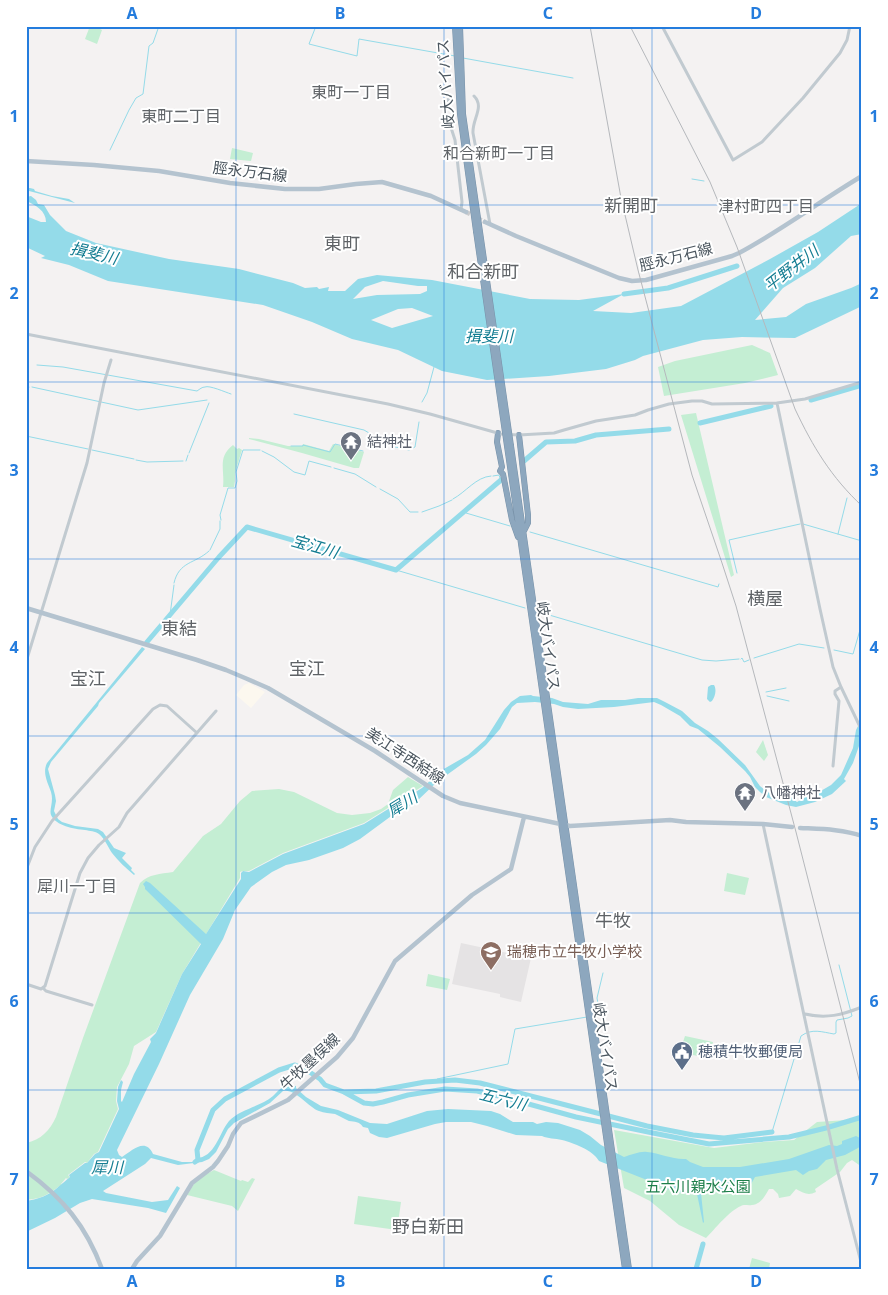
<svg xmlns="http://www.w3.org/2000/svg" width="888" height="1295" font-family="'Noto Sans','Noto Sans JP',sans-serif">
	<rect width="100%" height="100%" fill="#f4f2f2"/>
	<path fill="#fcf8ef" d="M249,683L265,692L251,708L236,695L244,685Z"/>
	<path fill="#e5e3e4" d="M461,943L531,958L521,1002L500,997V994L452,984Z"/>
	<path fill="#c4eed3" d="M90,26H99L98,28L102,30L97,44L85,39Z
		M232,148L253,153L251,161L230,159Z
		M752,345L770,353L778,375L745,383L664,396L658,367L675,361Z
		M696,413L734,575L731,577L681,415Z
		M249,438L259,439L288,446H302L303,444L329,451L333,444L364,452L359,468H354L302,453L249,439Z
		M233,445L237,449L239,448L242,450L235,473V481L234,487H223C225,470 217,457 233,445Z
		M763,740L768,755L764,761L756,752Z
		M408,777L423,786L364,823L283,853L249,871H243L240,872V878L182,974L156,1032L134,1046L129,1064L117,1087L116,1101L118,1109L98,1152L94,1154L87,1163L85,1162L68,1175L70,1177L67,1179L66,1178L61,1184V1185C47,1195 44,1198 26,1200V1143C41,1140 50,1130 56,1117L83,1038L140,883C149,874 160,874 173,872L203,836L221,824L240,801L252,791L279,789L294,792L337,813L352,815L370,813L381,809L388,804L393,790Z
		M727,873L749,878L745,895L724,891Z
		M428,974L450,979L447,990L426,986Z
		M685,1036L713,1042L710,1058L681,1053L680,1051Z
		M862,1119V1167L852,1160L847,1163L840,1172L815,1189L816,1192C808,1196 804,1193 796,1189L790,1196L779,1198L778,1194L773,1189H769C765,1196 761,1204 752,1205C748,1206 744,1204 741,1206C729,1211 715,1229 706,1238L679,1225L650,1201L624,1188L614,1130L714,1148L763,1142L794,1140L817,1122Z
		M214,1170L241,1181L242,1180L248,1182L252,1178L255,1179L238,1211L232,1206L187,1195L197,1179Z
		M358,1196L401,1202L397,1230L354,1224Z
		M752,1258L770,1263L769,1269H749Z"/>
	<path fill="#94dbe9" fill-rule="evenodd" d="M26,188H30L34,189L35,191L52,196L69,199L75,203L29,191L26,189Z
		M31,196L36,200L38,204L44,205L50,215L66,231L96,243L169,259L239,269L293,283L305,288L317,287L319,289L329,287L328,291H345L358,279L377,275L432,280L530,299L579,300L624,294L593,311L631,313L681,306L770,259L818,232L862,203V234L851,236L815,268L783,288L755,320L786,317L806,304L851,288L862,283V306L795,338L742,337L703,340L643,356L635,360L606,369L549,376L487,380L442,371L398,350L352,339L312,322L263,305L108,281L69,265L41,258L45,256L26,247V216L41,222H46C46,211 36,205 26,201V197ZM383,281L418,286H427V291L420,294L377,295L353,299L365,287ZM412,308L433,316L392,328L371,320L398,309Z
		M142,647L145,649L99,703L98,706L51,762L48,769L55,795L56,801L54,811L58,819L62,822L75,826L98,829L103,832L114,848L126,853L122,858L132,868L131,870L135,874L134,875C126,868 118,861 112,853C108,847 105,839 99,834C95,831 90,831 85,830C74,829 56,826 51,815C49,809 54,802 51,792C48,783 42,773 47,763Z
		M711,685H714C717,690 715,697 712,701L710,702L707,699L708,687Z
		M531,695L533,696L552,698L563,702L588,704L601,700H625L638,698H657L665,702L682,711L695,723L708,731L718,739L745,765L760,786L766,791L779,798L791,797L797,802L812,793L819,792L831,785L841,775L853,748L856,730L862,718V728L859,734V746L853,763L844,779L846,781L832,794L815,802L796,807L786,805L766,797L760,792L755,787L750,777L745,771L720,747L698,729L690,726L680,716L661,705L654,702L614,707L578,709L563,707L554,704L535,702L517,703L512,707L500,729L486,745L476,754L437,782L417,801L402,811L394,814L360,839L343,848L309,860L286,865L272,872L251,887L235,910L223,939L190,995L159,1064L117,1150L119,1155L122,1157C132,1151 145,1137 153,1154L182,1162H193L196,1158C215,1158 219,1133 229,1121C240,1109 260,1107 273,1096C278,1091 281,1087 288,1085L296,1086V1088L306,1097L321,1106L338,1110L370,1123L387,1124L427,1111L448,1109L491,1111L500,1114L513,1122H533L537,1124L546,1122L558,1123L580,1130L590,1136L601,1145L624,1157C631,1155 640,1151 647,1152C660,1153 673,1160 686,1159L690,1162L703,1167H740L789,1159L829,1145L837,1146L842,1144V1141L856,1136L862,1139V1145L858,1148L845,1155L826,1160L817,1169L809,1171L803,1175L796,1170L755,1177L750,1186L745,1191L727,1193L722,1191L701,1193L704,1222L703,1223L697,1194L674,1192L657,1184L599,1161C593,1150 573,1143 562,1140C555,1138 548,1139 542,1136L516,1135L487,1126L471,1122H446L435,1124L387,1138L379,1137L370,1133L368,1128L363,1127C359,1121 355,1122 349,1121C344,1119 340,1116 335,1114C330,1113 324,1113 319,1111C308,1107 295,1088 283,1091L270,1103L234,1123L228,1129L216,1152L209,1159L202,1162L178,1165L151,1158L145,1164L103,1191L106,1193L152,1202L168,1200L177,1186L180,1188L166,1213L148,1208L92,1199L80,1203L55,1218L26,1232V1201C50,1197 53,1191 70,1177L69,1175L85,1163H87L95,1154L99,1152L119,1109L117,1101L118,1087L121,1080L123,1082L121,1090V1101L122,1102L134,1074L151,1042L150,1039L156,1033L182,974L201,944L145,889V887L143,884L146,881L150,883L206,934L241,879V873L243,871L249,872L283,854L364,824L422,788L442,770L468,755L485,740L504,710L511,702L520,696Z"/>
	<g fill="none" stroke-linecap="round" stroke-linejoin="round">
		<path stroke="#94dbe9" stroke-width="1" d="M316,26L309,44L357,56L359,39L455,56
			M463,58L573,78
			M110,150L129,110L136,98L143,94L149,46L153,43L159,26
			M692,179L704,181
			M26,348H27
			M37,365L63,367L197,391C200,389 202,387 205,387C209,385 225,392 231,394
			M26,386L29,387
			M32,387L138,410L207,400
			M26,396L28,390
			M422,402L427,393L434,367
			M294,414L364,430L391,446L409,450L415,447L419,422
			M26,436L88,449
			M291,446H303V445L330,452L335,444L363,451
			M92,450L134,459
			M262,451L274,457L294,472L305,475L309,461L331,467
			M189,453L209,403
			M136,460L147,462L183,461
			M186,461L188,455
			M334,468L355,474L376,487
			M493,476L499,475L501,481
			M380,489L398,499L410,512H418
			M453,499C466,492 476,477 491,476
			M465,511L466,513L510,526
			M422,512L439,506L452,500
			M221,520L220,515L228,488H235L237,481L236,472L243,450H260
			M803,524L862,541
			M530,532L718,587L719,584
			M838,534L847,498
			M210,550L220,529V521
			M396,570L525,608
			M737,573L729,540L800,524
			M174,583C179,561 195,564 209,551
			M539,612L702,660L716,661L739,659
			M170,615L174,585
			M834,650L853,654L862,623
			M754,658L799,644L824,648
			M741,659L742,658L744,662L749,660
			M766,692L786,688
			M767,696L789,701
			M596,1016L600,1015L597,998L603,973
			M437,1081V1079L508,1064L515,1029L587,1017
			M772,1132L801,1036C812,1028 822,1032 834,1034L836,1033V1022L837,1020L848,1018L852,1016L839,965"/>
		<path stroke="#94dbe9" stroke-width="5" d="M624,294L668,288L737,266
			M811,400L862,385
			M700,423L771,406
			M524,461L546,442L575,441L596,435L669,429
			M147,642L219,557L247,527L396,570L501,480
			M345,1092L376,1091L425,1082L455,1080L480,1083L597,1113L647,1126L693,1135L713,1137L724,1138L772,1132
			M195,1162L198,1160L197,1150L213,1110L225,1099L279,1070L295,1065L308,1071L320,1079L325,1085L344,1092L364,1103L373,1104L383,1102L408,1095L445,1089L477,1091L499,1096L576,1117L653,1133L709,1144L789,1137L826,1128L862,1117
			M696,1269L703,1244"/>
		<path stroke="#cacbcd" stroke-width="4.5" stroke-dasharray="4.5 2" stroke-linecap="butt" d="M466,212L485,222"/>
		<g stroke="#7892a9" stroke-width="6">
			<path id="highway" d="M455,26L460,114L476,231
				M460,26L463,114L480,232
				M498,433L497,442L502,467L500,471L503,474L512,520L518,537
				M519,435L528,515V523L524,531
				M507,446C545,721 586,995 625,1269
				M511,446L629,1269"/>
		</g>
		<path stroke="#c1cad0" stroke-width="3" d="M662,26L733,160L762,142L803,98L840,53L847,40L850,26
			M474,96C485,107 472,119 473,133L490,224
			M449,99L445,102L444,106L455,140L462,202L461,210
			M26,334L388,404L430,414L501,434L519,435L554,433L564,430L596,421L635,415L648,410L669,404L692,401H702L712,404L777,403L805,399L862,382
			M777,403L820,609L833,667L841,687L862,731
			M26,662L87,463L104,383L111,360
			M833,766L839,701L835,694V691L841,687
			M763,824L837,1169L862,1266
			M26,870L35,847L52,821L153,709L160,705L167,706L197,733
			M26,984L41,989L45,986L80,873L88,858L99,845L119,827L127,813L216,711
			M43,988L46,991L92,1005
			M805,1014C826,1019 842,1015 862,1007"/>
		<path stroke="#b4c3cf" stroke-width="4.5" d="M26,161L94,165L159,171L230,183L285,189H319L356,184L382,182L431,196L466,212
			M485,222L516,236L619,278L632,281L646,280L732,256L739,253C782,230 820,201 862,176
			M26,608L197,660L226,670L245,678L268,688L353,738L375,751L443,796L460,803L570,826L670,820L686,822L763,824L792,827
			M800,828C820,829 842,829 862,836
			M26,1171C63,1198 86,1226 102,1269
			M132,1269L137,1261L160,1236L192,1183L213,1167L218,1161L228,1146L233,1134L241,1123L288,1100L337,1057L353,1038L395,961L472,895L511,869L524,817"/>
		<use href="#highway" stroke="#8da7be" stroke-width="5"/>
		<path stroke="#b5b8bc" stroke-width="1" d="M590,26L621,198L638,270L692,475L722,563L736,606L796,832L862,1091
			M630,26L710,182L737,247L795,409C813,447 831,477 862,506"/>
		<g stroke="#7892a9" stroke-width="6" stroke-linecap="butt">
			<path id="highway-bridge" d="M476,231L507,446
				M480,232L511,446"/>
		</g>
		<use href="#highway-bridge" stroke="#8da7be" stroke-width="5"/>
	</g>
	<path fill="none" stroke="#247cdd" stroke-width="1" stroke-opacity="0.55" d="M236,26V1269M444,26V1269M652,26V1269M26,205H862M26,382H862M26,559H862M26,736H862M26,913H862M26,1090H862"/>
	<defs>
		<g id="temple-pin" transform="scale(1.125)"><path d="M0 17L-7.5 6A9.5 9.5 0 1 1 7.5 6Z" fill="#6b7280" stroke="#fff"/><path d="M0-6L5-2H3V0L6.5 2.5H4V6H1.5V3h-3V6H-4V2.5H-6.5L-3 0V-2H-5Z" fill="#fff"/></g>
		<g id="school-pin" transform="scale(1.125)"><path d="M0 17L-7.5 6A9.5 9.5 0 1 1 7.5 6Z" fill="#8d6e63" stroke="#fff"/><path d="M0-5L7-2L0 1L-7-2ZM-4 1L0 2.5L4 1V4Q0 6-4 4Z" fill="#fff"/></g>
		<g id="civic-pin" transform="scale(1.125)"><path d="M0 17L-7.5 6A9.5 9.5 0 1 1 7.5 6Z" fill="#5c6f8a" stroke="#fff"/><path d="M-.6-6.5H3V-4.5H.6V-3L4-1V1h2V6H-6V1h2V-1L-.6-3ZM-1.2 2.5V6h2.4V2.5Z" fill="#fff"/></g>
	</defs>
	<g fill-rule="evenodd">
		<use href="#temple-pin" x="351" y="442"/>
		<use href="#temple-pin" x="745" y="793"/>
		<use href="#school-pin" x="491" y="952"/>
		<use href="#civic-pin" x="682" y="1052"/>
	</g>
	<g text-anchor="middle" stroke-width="4" stroke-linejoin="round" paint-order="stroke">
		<g font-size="15" fill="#4b565f" stroke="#fff">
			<text transform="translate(446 84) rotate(-94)" y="5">岐大バイパス</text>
			<text transform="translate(250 172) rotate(7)" y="5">脛永万石線</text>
			<text transform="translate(676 257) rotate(-14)" y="5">脛永万石線</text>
			<text transform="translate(548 646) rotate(82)" y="5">岐大バイパス</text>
			<text transform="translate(405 756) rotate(33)" y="5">美江寺西結線</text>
			<text transform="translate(605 1047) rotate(81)" y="5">岐大バイパス</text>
			<text transform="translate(310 1062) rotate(-43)" y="5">牛牧墨俣線</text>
		</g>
		<g font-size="15" fill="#5b616d" stroke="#fff" text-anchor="start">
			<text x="367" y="447">結神社</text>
			<text x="761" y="798">八幡神社</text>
		</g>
		<g font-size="15" fill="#785e54" stroke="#fff" text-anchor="start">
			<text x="507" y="957">瑞穂市立牛牧小学校</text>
		</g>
		<g font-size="15" fill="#4e5e75" stroke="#fff" text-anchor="start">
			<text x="698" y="1057">穂積牛牧郵便局</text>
		</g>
		<g font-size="15" fill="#1d7f4a" stroke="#fff">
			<text x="698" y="1192">五六川親水公園</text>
		</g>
		<g font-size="16" fill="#5f6367" stroke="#fff">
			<text x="351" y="98">東町一丁目</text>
			<text x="181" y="122">東町二丁目</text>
			<text x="499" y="159">和合新町一丁目</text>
			<text x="766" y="212">津村町四丁目</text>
			<text x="77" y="892">犀川一丁目</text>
		</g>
		<g font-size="16" font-style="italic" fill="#147d92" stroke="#fff">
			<text transform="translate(94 253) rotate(13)" y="6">揖斐川</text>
			<text transform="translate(791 268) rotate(-38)" y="6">平野井川</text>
			<text x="489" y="342">揖斐川</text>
			<text transform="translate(315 546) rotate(16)" y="6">宝江川</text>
			<text transform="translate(402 804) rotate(-32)" y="6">犀川</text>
			<text transform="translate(503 1099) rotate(14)" y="6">五六川</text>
			<text x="107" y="1173">犀川</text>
		</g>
		<g font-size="18" fill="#5f6367" stroke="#fff">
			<text x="631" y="212">新開町</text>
			<text x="342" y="250">東町</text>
			<text x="483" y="278">和合新町</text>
			<text x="765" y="605">横屋</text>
			<text x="179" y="635">東結</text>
			<text x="307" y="675">宝江</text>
			<text x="88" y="685">宝江</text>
			<text x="613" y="927">牛牧</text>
			<text x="428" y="1233">野白新田</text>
		</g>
	</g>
	<rect width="888" height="1295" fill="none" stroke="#ffffff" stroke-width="55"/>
	<rect x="28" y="28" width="832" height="1240" fill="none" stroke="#247cdd" stroke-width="2"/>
	<g font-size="16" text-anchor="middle" font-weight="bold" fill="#247cdd">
		<text x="132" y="19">A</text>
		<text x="340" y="19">B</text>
		<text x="548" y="19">C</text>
		<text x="756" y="19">D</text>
		<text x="14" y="122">1</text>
		<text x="874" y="122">1</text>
		<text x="14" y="299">2</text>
		<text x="874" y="299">2</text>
		<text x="14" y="476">3</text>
		<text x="874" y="476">3</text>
		<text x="14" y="653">4</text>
		<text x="874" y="653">4</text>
		<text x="14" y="830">5</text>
		<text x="874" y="830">5</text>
		<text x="14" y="1007">6</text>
		<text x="874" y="1007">6</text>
		<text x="14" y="1185">7</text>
		<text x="874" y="1185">7</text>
		<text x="132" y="1287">A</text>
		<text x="340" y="1287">B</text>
		<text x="548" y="1287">C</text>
		<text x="756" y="1287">D</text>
	</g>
</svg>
